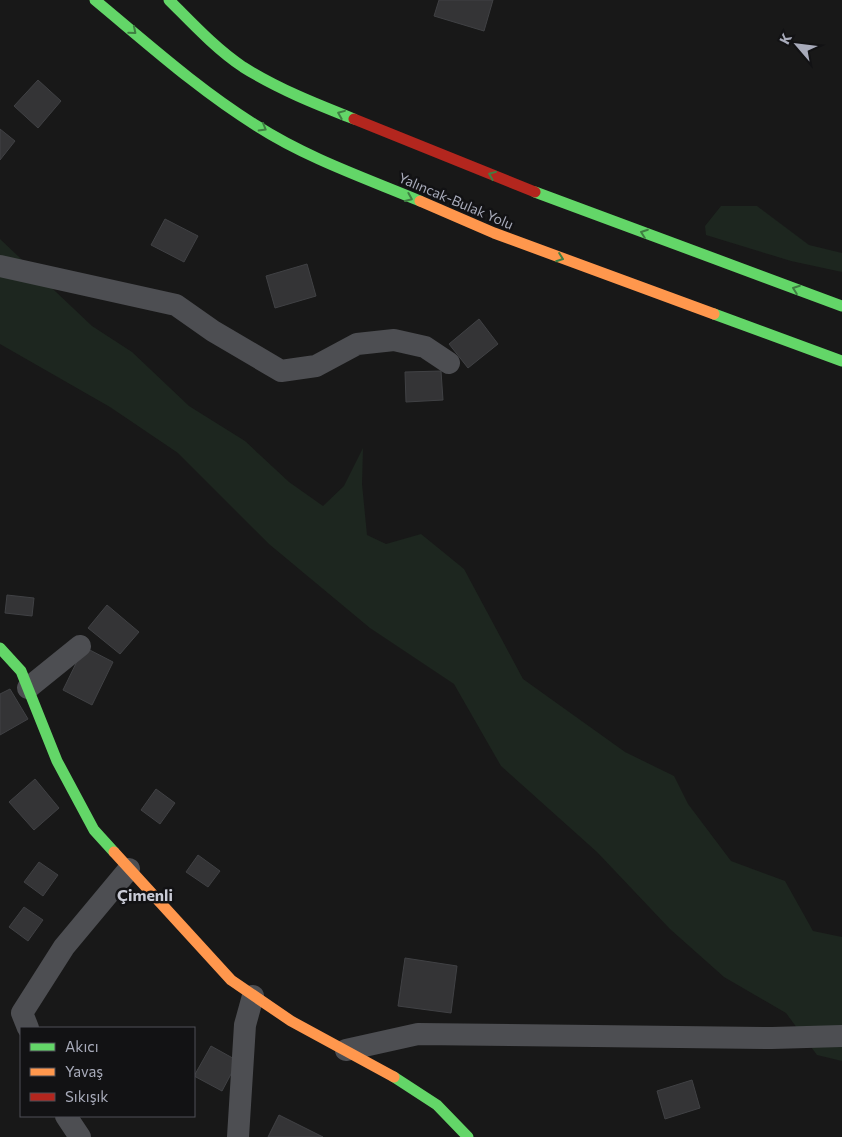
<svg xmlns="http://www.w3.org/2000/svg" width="842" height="1137" font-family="Commissioner,sans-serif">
	<rect width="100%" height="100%" fill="#181818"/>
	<path fill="#1d261f" d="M721,206H757L809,245L842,253V272L791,261L706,235L705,226Z
		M0,239L92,326L132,352L189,406L245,441L289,482L323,506L344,486L363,448L362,484L367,535L386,544L421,534L464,569L523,679L625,752L674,776L688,804L731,861L785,881L813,931L842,937V1061L817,1055L786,1013L724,977L670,929L597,852L501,766L454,684L370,628L269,544L178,453L110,407L0,344Z"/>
	<path fill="#343436" stroke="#404144" d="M439,0H493L484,31L434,16Z
		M38,80L61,101L38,128L14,106Z
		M0,129L15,141L0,160Z
		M165,219L198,236L184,262L151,245Z
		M307,264L316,296L275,308L266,276Z
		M479,319L498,344L468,368L449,344Z
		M441,371L443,400L406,402L405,372Z
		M7,595L34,598L32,616L5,613Z
		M107,605L139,632L120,654L88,628Z
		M84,647L113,662L92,705L63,690Z
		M10,689L28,719L0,735V694Z
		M35,779L59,808L34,830L9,802Z
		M156,789L175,803L160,824L141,810Z
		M198,855L220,871L208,887L186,872Z
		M39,862L58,875L43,896L24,882Z
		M24,907L43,920L28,941L9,927Z
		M405,958L457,966L451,1013L398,1006Z
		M211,1046L238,1061L222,1091L194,1076Z
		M692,1080L700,1108L665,1119L657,1091Z
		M279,1115L323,1137H268Z"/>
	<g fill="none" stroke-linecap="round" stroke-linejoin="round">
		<path stroke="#4d4e52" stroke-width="22" d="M0,266L176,305L213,331L281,371L316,366L357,344L394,340L425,347L449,363
			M28,688L80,646
			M28,1028L22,1013L64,947L129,869
			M346,1050L418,1034L772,1038L842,1036
			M66,1116L80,1137
			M238,1137L245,1025L253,996"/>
		<path stroke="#63d668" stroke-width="11" d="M95,0C148,44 199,90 257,126C307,158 365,178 420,201
			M169,0C192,23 216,49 243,67C278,89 316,104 354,119
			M535,192L842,306
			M714,314L842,361
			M0,648L21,671L57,761L94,830L114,852
			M394,1077L437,1105L468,1137"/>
		<path stroke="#ff974d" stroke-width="11" d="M420,201L494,233L714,314
			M114,852L231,980L291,1021L394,1077"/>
		<path stroke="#b3261e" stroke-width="11" d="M354,119L535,192"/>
	</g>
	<defs><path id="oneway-chevron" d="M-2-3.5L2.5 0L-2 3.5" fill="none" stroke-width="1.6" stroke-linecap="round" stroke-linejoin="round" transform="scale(1.25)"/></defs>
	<g stroke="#3f7e42">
		<use href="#oneway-chevron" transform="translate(133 31) rotate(40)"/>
		<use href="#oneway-chevron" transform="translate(341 114) rotate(-158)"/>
		<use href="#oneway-chevron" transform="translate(263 128) rotate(30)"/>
		<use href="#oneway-chevron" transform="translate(492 175) rotate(-158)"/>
		<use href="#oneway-chevron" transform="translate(409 198) rotate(23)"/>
		<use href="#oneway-chevron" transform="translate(644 233) rotate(-160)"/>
		<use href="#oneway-chevron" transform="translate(560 258) rotate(20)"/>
		<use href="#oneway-chevron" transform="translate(796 289) rotate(-160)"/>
	</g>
	<g text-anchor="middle" stroke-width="5" stroke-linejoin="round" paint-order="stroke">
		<g font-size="14" fill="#a8abba" stroke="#121214">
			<text transform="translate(456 201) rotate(23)" y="5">Yalıncak-Bulak Yolu</text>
		</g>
		<g font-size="16" font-weight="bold" fill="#c9cbd6" stroke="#121214">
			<text x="145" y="901">Çimenli</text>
		</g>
	</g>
	<rect x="20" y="1027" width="175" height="90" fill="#121214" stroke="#4e4f56"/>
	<rect x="30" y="1043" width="25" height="8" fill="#63d668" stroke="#4e4f56"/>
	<text x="65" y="1052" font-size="15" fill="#a8abba">Akıcı</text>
	<rect x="30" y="1068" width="25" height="8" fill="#ff974d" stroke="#4e4f56"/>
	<text x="65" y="1077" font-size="15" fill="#a8abba">Yavaş</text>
	<rect x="30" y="1093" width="25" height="8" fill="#b3261e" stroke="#4e4f56"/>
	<text x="65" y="1102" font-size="15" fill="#a8abba">Sıkışık</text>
	<g transform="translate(797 45) rotate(298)" stroke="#121214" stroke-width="4" paint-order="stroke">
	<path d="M0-4L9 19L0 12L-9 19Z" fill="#a8abba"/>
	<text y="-8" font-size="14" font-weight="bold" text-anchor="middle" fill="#a8abba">K</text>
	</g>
</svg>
